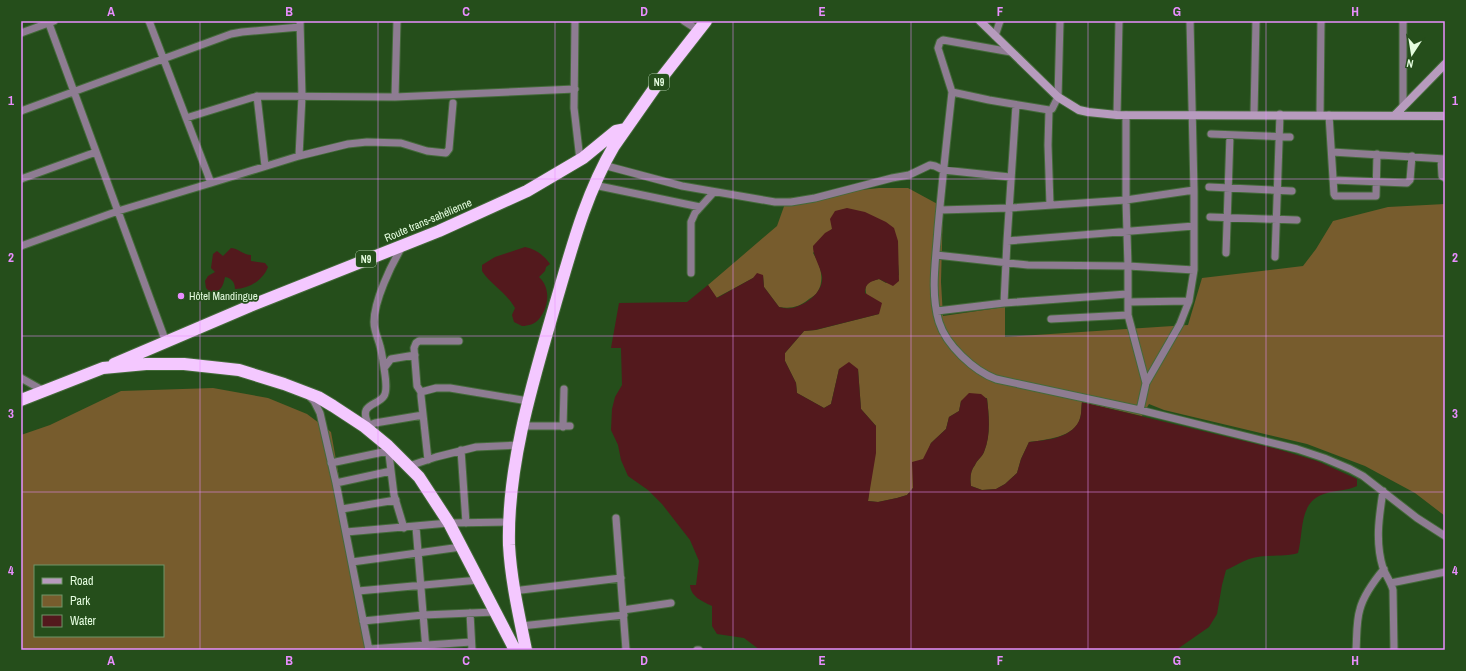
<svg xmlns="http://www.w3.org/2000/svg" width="1466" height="671" font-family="'Archivo Narrow',sans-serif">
	<rect width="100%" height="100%" fill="#254e1b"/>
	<path fill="#775c2d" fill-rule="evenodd" d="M879,188H908L943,207L941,282L943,316L1005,307V337L1188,325L1202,278L1303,266L1316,249L1333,221L1388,207L1445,204V516L1415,493L1365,466L1307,444L1164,410L1149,404L1142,416L1082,402C1081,407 1082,413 1080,418C1076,437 1045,440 1029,442L1021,459L1017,473L1005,484L996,489L982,490L971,486C970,479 970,471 975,465C977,460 982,457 984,452C991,435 989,416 987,398L961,401L959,411L949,417L946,429L931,443L927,453L914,477L913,488L907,495L897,498L878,502L868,501L876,426L861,409L858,369H839L831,404L824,408L797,393L796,383L785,361V353L804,331L816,330L879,314C874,307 860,292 868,283C870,281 876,280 879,279L886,283L899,275L898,264L832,229L813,253C820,264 825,279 818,291C816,295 812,297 809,299C799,307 791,309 779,307L764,287L763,275L753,278L716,298L708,285L777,226L787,198Z
		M213,388L268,398L307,414L331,432L370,650H21V435L50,425L121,391ZM35,566H163V636H35Z"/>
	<path fill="#53191d" d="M847,208L865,212L886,222L894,228L898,241L899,281L893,286L879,279C870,282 865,283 865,293L882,303L879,314L815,330L804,331L785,353V361L796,383L797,393L824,408L831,404L839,369L849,362L858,369L861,409L876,426V453L868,501L878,502L897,498L907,495L913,488L912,462L923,459L931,443L946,429L949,417L959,411L961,401L969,393L981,394L987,399C989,416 991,435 984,452C982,457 977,460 975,465C970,471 970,479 971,486L982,490L996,489L1005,484L1017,473L1021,459L1029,442C1046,440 1070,439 1079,421C1082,415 1081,408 1082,402L1277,449L1317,461L1357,479V486C1347,491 1337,490 1327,493C1298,500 1304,531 1298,553C1283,558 1265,553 1249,559C1241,562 1233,567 1226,570L1222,585L1217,614L1209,627L1176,650H760L744,638L717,634L712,626V606C702,601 691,597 690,585H696L699,561L690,540L662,504L648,490L628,476L621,460L618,445L611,430L612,409L615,397L622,385L621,348H611L619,303L687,302L708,285L717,298L753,278L757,273L763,275L764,287L779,307C783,308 788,309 792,308C806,305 824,292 822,276C820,265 813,257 813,246L825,233L832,229L830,219L835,211Z
		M525,247C535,249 544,255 550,264L546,267L545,271L539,277C551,288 549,307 539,319C535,324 528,326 522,326L514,322L512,315L515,308C507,293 491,285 482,271V265L495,257Z
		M231,248C240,249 243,255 251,255V261L265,263L268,267C263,280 249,289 235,289C235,283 232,278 225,277C223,286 221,293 210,292L206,288L205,281L208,276L215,272L211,268L213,254L217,251L223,256Z"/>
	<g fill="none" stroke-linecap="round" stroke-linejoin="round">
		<g stroke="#446a3a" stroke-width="9">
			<path id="street" d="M48,21L166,342
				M149,21L211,183
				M575,21L574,108L580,160
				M684,21L698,30
				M1060,21L1058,97L1052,109L1049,110L989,100L952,92C947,137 942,183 938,228C936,259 930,292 939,322C946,345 974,371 996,379L1140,410L1297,449L1324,458L1350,469L1363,476L1417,518L1445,536
				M1403,21V106
				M21,33L54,21
				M995,36L1000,21
				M952,92L938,48L940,42L943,40L1011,52
				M257,96L265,166
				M395,97L397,21
				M1049,110L1048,145L1050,205
				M21,111L231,34L242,32L300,27
				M1254,114L1256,21
				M1117,115L1119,21
				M1126,115V200L1128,266V315L1146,383
				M1320,115L1321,21
				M1329,115L1334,194L1335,196H1376L1377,154
				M186,118L257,96L395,97L575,89
				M1211,134L1290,137
				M1332,152L1445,159
				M299,156L302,96L300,21
				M1441,159L1442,176L1445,178
				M603,165L682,186L775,202H791L815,198L892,178L909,175L930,165L935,166L943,170L1010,177
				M21,179L96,152
				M1333,180L1407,183L1410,180L1412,156
				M594,185L700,207
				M1209,187L1292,191
				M940,210L1009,208L1126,200L1194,190
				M1210,217L1297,220
				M1007,241L1016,105
				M21,246L118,211L211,183L299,156L348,144L367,142L401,143L427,151L446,153L449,149L453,103
				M1226,253L1230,135
				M936,255L1028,265L1128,266L1194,270
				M1275,257L1280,114
				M691,273V222L695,213L714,192
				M1128,302L1189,301L1194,270V190L1190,21
				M1004,303L1007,241L1194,226
				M937,311L1004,303L1127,294
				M1051,319L1128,315
				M384,368C383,361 382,353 380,346C378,338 374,331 374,322C374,301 391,265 402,247
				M21,378L44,391
				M421,392L436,388H450L528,401
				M308,395L314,401L320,413L336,483L369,650
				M1140,410L1146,383L1180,324L1189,301
				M369,425C357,403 378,406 384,396C388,390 385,375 384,368L391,359L415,355
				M523,426H570
				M365,427L375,423L423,415
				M563,427L564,389
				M388,446L394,495L404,528
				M461,450L466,523
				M428,460L421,396V392L417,386L414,348L416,343L419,341H459
				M331,463L388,451
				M409,466L436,457L476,447L519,445
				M336,483L391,471
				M1383,491C1379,517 1375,542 1383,568C1386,576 1391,582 1393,590L1394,650
				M342,509L396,500
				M616,518L626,650
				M416,527L426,650
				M346,532L449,523L510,522
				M352,562L461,547
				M1391,583L1445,572
				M358,591L479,580
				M513,591L621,578
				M623,610L671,603
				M470,613L472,650
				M363,621L423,615L495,612
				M521,626L624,615
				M369,649L471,642
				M697,650H699
				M1356,650C1357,637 1356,622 1360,609C1364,594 1374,581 1384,569"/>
		</g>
		<g stroke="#446a3a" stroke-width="10">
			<path id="secondary" d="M980,21L1058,97L1079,110L1088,112L1117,115L1445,116
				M1395,115L1445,64"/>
		</g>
		<g stroke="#446a3a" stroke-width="14">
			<path id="highway" d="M114,364L250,306L439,231L527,191L583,158L616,131L626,129
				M21,400L103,368L146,364H184L239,370L284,384L318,397L333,406L365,427L388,446L419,477L449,523L515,650
				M526,650C519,615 511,581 509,545C507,465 533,381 555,305C571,251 585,195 614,146L663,76L706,21"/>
		</g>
		<use href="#street" stroke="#8e7c92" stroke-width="7"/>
		<use href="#secondary" stroke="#b79bbe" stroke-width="8"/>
		<use href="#highway" stroke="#f4c8ff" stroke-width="12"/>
	</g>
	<path fill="none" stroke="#e98efe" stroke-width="1" stroke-opacity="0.55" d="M200,21V650M378,21V650M555,21V650M733,21V650M911,21V650M1088,21V650M1266,21V650M21,179H1445M21,336H1445M21,492H1445"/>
	<circle fill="#e98efe" stroke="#254e1b" stroke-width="1.5" cx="181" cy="296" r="4"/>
	<g text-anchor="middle" stroke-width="3.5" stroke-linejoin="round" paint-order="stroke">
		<g fill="#254e1b" stroke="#abc8a4" stroke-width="1">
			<rect x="649" y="74" width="20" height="16" rx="3"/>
			<rect x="356" y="251" width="20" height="16" rx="3"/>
		</g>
		<g font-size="10" font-weight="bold" fill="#e4fcdf">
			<text x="659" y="86">N9</text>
			<text x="366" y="263">N9</text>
		</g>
		<g font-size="11" fill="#e4fcdf" stroke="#254e1b">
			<text transform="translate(428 220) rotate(-23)" y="4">Route trans-sahélienne</text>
		</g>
		<g font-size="11" fill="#e4fcdf" stroke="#254e1b" text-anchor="start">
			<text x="189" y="300">Hôtel Mandingue</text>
		</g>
	</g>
	<rect width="1466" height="671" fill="none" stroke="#254e1b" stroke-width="44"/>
	<rect x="34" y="565" width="130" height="72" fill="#254e1b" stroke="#719469"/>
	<rect x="42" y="578" width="20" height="6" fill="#b79bbe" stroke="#719469"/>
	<text x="70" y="585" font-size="12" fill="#e4fcdf">Road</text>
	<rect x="42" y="595" width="20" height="12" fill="#775c2d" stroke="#719469"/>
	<text x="70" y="605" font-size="12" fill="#e4fcdf">Park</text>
	<rect x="42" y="615" width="20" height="12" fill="#53191d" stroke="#719469"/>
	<text x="70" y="625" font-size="12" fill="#e4fcdf">Water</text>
	<g transform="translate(1412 54) rotate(192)" stroke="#254e1b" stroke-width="3" paint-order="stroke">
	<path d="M0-3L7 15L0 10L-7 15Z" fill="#e4fcdf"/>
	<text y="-6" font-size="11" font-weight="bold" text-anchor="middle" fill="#e4fcdf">N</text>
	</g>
	<rect x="22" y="22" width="1422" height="627" fill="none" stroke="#e98efe" stroke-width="1.5"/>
	<g font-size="13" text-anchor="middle" font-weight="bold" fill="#e98efe">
		<text x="111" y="16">A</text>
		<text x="289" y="16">B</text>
		<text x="466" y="16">C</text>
		<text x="644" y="16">D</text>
		<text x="822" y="16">E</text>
		<text x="1000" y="16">F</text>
		<text x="1177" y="16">G</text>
		<text x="1355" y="16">H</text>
		<text x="11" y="105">1</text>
		<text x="1455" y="105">1</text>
		<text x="11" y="262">2</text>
		<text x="1455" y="262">2</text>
		<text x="11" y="418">3</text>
		<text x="1455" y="418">3</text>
		<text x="11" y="575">4</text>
		<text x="1455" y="575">4</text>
		<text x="111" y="665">A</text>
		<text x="289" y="665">B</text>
		<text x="466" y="665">C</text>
		<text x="644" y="665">D</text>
		<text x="822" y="665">E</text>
		<text x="1000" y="665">F</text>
		<text x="1177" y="665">G</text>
		<text x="1355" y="665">H</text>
	</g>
</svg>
